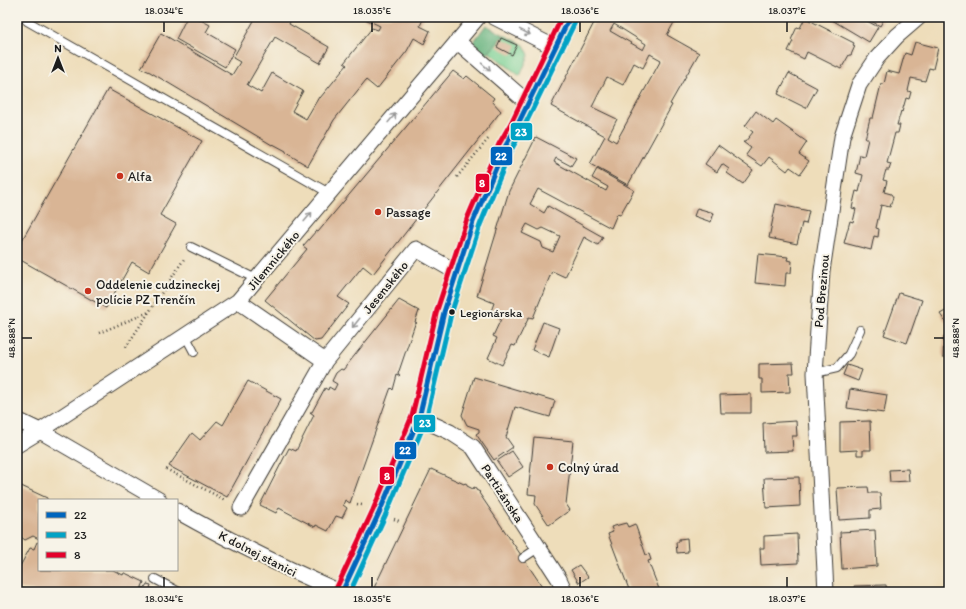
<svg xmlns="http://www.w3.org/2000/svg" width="966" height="609" font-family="Itim,sans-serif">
	<rect width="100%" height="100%" fill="#f7f3e8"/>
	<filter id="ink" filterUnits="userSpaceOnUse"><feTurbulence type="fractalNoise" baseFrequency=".025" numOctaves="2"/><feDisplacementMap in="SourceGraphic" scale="8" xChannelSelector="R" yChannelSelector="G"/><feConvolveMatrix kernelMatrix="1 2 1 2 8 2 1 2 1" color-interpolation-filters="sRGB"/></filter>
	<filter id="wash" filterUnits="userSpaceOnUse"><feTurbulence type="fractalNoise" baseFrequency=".012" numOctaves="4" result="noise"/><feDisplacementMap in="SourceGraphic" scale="16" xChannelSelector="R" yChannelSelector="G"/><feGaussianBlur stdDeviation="0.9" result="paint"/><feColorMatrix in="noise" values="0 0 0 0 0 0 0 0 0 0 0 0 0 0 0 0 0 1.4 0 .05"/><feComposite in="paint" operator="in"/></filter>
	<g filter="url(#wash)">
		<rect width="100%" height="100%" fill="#eeddba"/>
		<path fill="#7dd194" stroke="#4c7658" d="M504,35L524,45L529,55L520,76L489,52Z"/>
		<path fill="#66b37e" stroke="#41684d" d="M486,25L504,35L484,58L471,45Z"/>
		<g id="blocks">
			<path fill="#d9b595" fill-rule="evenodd" d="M187,17H195L210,25L206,32L235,49L225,67L176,39Z
				M256,17H277L281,19L282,17H288L291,19L289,24L329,47L320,63L275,37L247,85L261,93L272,73L303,91L292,111L306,119L319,97L320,98L347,65L344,63L372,28L378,30L380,26L361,17H424L420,26L430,31L424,44L414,38L407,51L377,89L366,80L334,120L308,166L286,153V151L273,144L272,145L150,72L141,68L161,33L232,75L240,62L233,58Z
				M597,17H671L676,19L667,35L699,53L670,104L672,105L628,185L590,164L605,136L551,106ZM614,24L646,44L643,50L610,31ZM650,54L661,60L616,142L608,137L617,119L592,107L607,77L623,85L634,63L643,68Z
				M827,17H860L878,27L869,42Z
				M864,17H885L880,26Z
				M805,18L854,43L853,45L855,46L851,55H849L841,69L807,52L804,59L788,51L793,41L791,40L797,27L800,28Z
				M501,38L517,45L512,55L497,47Z
				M915,42L938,48L933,69L929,68L925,81L911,78L908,91L911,92L909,99L906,98L902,112L901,111L897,125H900L898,133H895L887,163L891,164L889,170H886L883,180L887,181L884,192L891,194L893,197L890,207L881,205L876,228L879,229L878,237L874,236L871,250L844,243L850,221L853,222L856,209L852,208L856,191L859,192L863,175L856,173L860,155L864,156L868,139H865L870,118H873L881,84H884L887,71L899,74L905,53L911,55Z
				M453,71L464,79L467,76L494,98L492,101L501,111L373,274L363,266L338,297L349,304L321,340L315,341L265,300L307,249L303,246L316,231L318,232Z
				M789,73L817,88L806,108L778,94Z
				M108,89L202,141L160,215L176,224L149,272L132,262L106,308L17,258V249Z
				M756,111L773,124L776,120L807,142L799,154L809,161L800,174L790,167L787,171L769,157L762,166L746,155L751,148L743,142H745L753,132L745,126Z
				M536,137L576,158L571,166L556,158L554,162L606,191L608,187L592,178L597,169L634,190L620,215L617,214L611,228L538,189L530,204L544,213L548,206L603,237L598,245L584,237L565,277L552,271L533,318L529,317L515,346L512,345L502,365L488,358L497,338L493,336L501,319L490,314L494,303L477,296L509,191ZM527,224L539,230L543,228L560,236L553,252L543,248L541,242L522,233Z
				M718,145L753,170L743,184L727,173L729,169L722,164L717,172L705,164Z
				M776,204L809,211L806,224L802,223L797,244L769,238Z
				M697,208L714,213L711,222L694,216Z
				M758,254L788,257L787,260L792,261L791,273H786L785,286L755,283Z
				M899,293L922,300L907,343L884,335Z
				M399,300L419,311L415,322L417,323L415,324L398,374L400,375L399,376L397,375L393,390L391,388L390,390L350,503L345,500L343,505L347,508L342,518L336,516L328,531L316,525L315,527L279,508L276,513L260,505L289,448L296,451L314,415L310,412H312L325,388L328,390L329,387L334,390L337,384L332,381L336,373L341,369L343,370Z
				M949,309V327L940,314Z
				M543,322L559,328L549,357L532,350Z
				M944,336H949V357H943Z
				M793,363L794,373H789L790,392L762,393V379H759V364Z
				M847,365L862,370L858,381L843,375Z
				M474,377L555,401L550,417L515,407L506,437L513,447L494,460L476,434L479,432V429L467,425L462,415Z
				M248,381L281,399L227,497L169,466L192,433L200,440L217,421L223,425Z
				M850,389L887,395L884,413L847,408Z
				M751,394V413H721L720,395Z
				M796,421L797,436H792L793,451L764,452L763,423Z
				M870,421L871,450H863V455H857V450L840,451V422Z
				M534,437L573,441L566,504L570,510L549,525L535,504L536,495L528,494Z
				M512,451L523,467L508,477L497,461Z
				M431,469L464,484L465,483L467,484V486L473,489L474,487L476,488V490L480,492L479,493L546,592H434L431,588L429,592H372Z
				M908,469L909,481L890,482L889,470Z
				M799,477L800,506L766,508L764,478Z
				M17,484L47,498V500H39V539L33,536L25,540L17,534Z
				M868,487L869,493H880L881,509L870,510V518L839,520L837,488Z
				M626,523L628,527L635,524L646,555L649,554L651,560L648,561L659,589L652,592H630L608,534L613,532L611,527Z
				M875,530L877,566L842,569L840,532Z
				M797,534L798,563L761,565L760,548H764V536Z
				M687,538L688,552L677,553L676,542H679V539Z
				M37,542L39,543V570H113L123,575L124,573H125L144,582L140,592H37L32,590L17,588V574L18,570L30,548L34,549Z
				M579,565L588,577L579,583L571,570Z
				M147,584L151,585L150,588L158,592H142Z
				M886,585L887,592H855L854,586Z"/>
		</g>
	</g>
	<g filter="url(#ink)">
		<use href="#blocks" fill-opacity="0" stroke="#3c3934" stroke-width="1"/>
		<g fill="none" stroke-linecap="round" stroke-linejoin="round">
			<g stroke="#3c3934" stroke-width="10">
				<path id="service" d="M27,21L329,193
					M191,247L256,279
					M185,335L194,352
					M815,373L837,368L849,354L860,330
					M523,558L538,548
					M155,579L179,592"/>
			</g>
			<g stroke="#3c3934" stroke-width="17">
				<path id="minor" d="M494,17L554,47
					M457,41L528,103
					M238,301L325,361
					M419,418L450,432L473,447L559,579L565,592
					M17,420L40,431L159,500
					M17,445L40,431L238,301L478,17
					M241,508L325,361L416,249L456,272
					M177,511C230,541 285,568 340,592
					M342,592L379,513L419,418L444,312L456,272L473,222L505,147L517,126L570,17
					M826,592L815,373L822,271L842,137L859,85L877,58L897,36L919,17"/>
			</g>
			<path stroke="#3c3934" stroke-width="2.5" stroke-dasharray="1 3" stroke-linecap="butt" d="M457,177L489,138
				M99,333L149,312
				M126,347L184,259
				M166,469L225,500
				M357,504L362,505
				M394,519L399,521
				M141,592L144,586"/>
			<use href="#service" stroke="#fff" stroke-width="8"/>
			<use href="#minor" stroke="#fff" stroke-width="15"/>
			<g stroke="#f7f3e8" stroke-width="8">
				<path id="bus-1" d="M342,592L379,513L419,418L444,312L473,222L505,147L517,126L570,17"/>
			</g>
			<g stroke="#f7f3e8" stroke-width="8">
				<path id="bus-2" d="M350,592L385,516L426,420L451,314L480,225L511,150L523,129L576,20"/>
			</g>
			<g stroke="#f7f3e8" stroke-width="8">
				<path id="bus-3" d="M336,589L373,510L412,416L437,310L467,219L499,144L511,123L562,17"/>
			</g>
			<use href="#bus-1" stroke="#0065bd" stroke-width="5"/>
			<use href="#bus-2" stroke="#01a2c5" stroke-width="5"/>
			<use href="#bus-3" stroke="#e4002b" stroke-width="5"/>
		</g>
		<defs><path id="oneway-shaft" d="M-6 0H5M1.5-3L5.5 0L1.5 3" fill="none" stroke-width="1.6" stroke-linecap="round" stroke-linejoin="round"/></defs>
		<g stroke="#999">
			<use href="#oneway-shaft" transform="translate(525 32) rotate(26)"/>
			<use href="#oneway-shaft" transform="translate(486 67) rotate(41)"/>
			<use href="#oneway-shaft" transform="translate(392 118) rotate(-50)"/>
			<use href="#oneway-shaft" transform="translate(308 217) rotate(-50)"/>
			<use href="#oneway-shaft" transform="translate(356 323) rotate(129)"/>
		</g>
	</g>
	<path fill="none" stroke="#1c1c1c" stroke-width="1.5" d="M164,22V32M372,22V32M580,22V32M787,22V32M22,338H32M934,338H944M164,577V587M372,577V587M580,577V587M787,577V587"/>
	<g fill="#c8321e" stroke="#f7f3e8" stroke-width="1.5">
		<circle cx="120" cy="176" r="4"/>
		<circle cx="378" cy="212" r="4"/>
		<circle cx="88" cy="291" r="4"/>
		<circle cx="550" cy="467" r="4"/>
	</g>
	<circle fill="#1c1c1c" stroke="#f7f3e8" stroke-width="1.5" cx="452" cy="312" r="3.5"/>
	<g text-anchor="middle" stroke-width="4" stroke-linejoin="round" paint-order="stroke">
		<g font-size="12" fill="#1c1c1c" stroke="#f7f3e8" text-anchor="start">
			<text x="460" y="317">Legionárska</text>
		</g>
		<g font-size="13" fill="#1c1c1c" stroke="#f7f3e8" text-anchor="start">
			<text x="128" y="181">Alfa</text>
			<text x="386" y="217">Passage</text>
			<text x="96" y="289">Oddelenie cudzineckej<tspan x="96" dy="15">polície PZ Trenčín</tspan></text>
			<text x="558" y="472">Colný úrad</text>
		</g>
		<g font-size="13" fill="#1c1c1c" stroke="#f7f3e8">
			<text transform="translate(273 260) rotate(-50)" y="5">Jilemnického</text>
			<text transform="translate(385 287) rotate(-51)" y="5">Jesenského</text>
			<text transform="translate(821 291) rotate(-85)" y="5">Pod Brezinou</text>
			<text transform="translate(503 493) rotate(57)" y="5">Partizánska</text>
			<text transform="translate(258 553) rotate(27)" y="5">K dolnej stanici</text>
		</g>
	</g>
	<g stroke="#f7f3e8" stroke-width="1.5">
		<rect x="510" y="122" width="23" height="19" rx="4" fill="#01a2c5"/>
		<rect x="490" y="146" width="23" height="20" rx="4" fill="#0065bd"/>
		<rect x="475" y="173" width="15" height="20" rx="4" fill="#e4002b"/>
		<rect x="413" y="414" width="23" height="19" rx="4" fill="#01a2c5"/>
		<rect x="394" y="441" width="23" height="19" rx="4" fill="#0065bd"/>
		<rect x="379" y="466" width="16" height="19" rx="4" fill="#e4002b"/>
	</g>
	<g font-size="11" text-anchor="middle" font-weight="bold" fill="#fff">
		<text x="521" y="136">23</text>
		<text x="501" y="160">22</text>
		<text x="482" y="187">8</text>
		<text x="425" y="427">23</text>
		<text x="405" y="454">22</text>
		<text x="387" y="480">8</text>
	</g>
	<rect width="966" height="609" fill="none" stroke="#f7f3e8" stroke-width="44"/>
	<rect x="38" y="499" width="140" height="72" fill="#f7f3e8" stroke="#9f9d96"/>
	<rect x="46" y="512" width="20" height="6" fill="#0065bd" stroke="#9f9d96"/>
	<text x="74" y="519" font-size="12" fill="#1c1c1c">22</text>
	<rect x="46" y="532" width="20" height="6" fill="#01a2c5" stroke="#9f9d96"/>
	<text x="74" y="539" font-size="12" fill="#1c1c1c">23</text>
	<rect x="46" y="552" width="20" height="6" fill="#e4002b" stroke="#9f9d96"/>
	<text x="74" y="559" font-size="12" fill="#1c1c1c">8</text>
	<g transform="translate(58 58)" stroke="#f7f3e8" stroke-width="3" paint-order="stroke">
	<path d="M0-3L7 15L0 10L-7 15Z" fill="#1c1c1c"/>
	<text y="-6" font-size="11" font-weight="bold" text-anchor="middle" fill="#1c1c1c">N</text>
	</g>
	<rect x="22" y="22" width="922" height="565" fill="none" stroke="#1c1c1c" stroke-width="1.5"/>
	<g font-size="10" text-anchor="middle" fill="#1c1c1c">
		<text x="164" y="14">18.034°E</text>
		<text x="372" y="14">18.035°E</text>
		<text x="580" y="14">18.036°E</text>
		<text x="787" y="14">18.037°E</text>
		<text transform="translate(11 338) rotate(-90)" y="4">48.888°N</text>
		<text transform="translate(955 338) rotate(-90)" y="4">48.888°N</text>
		<text x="164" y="602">18.034°E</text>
		<text x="372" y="602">18.035°E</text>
		<text x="580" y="602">18.036°E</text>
		<text x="787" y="602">18.037°E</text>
	</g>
</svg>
